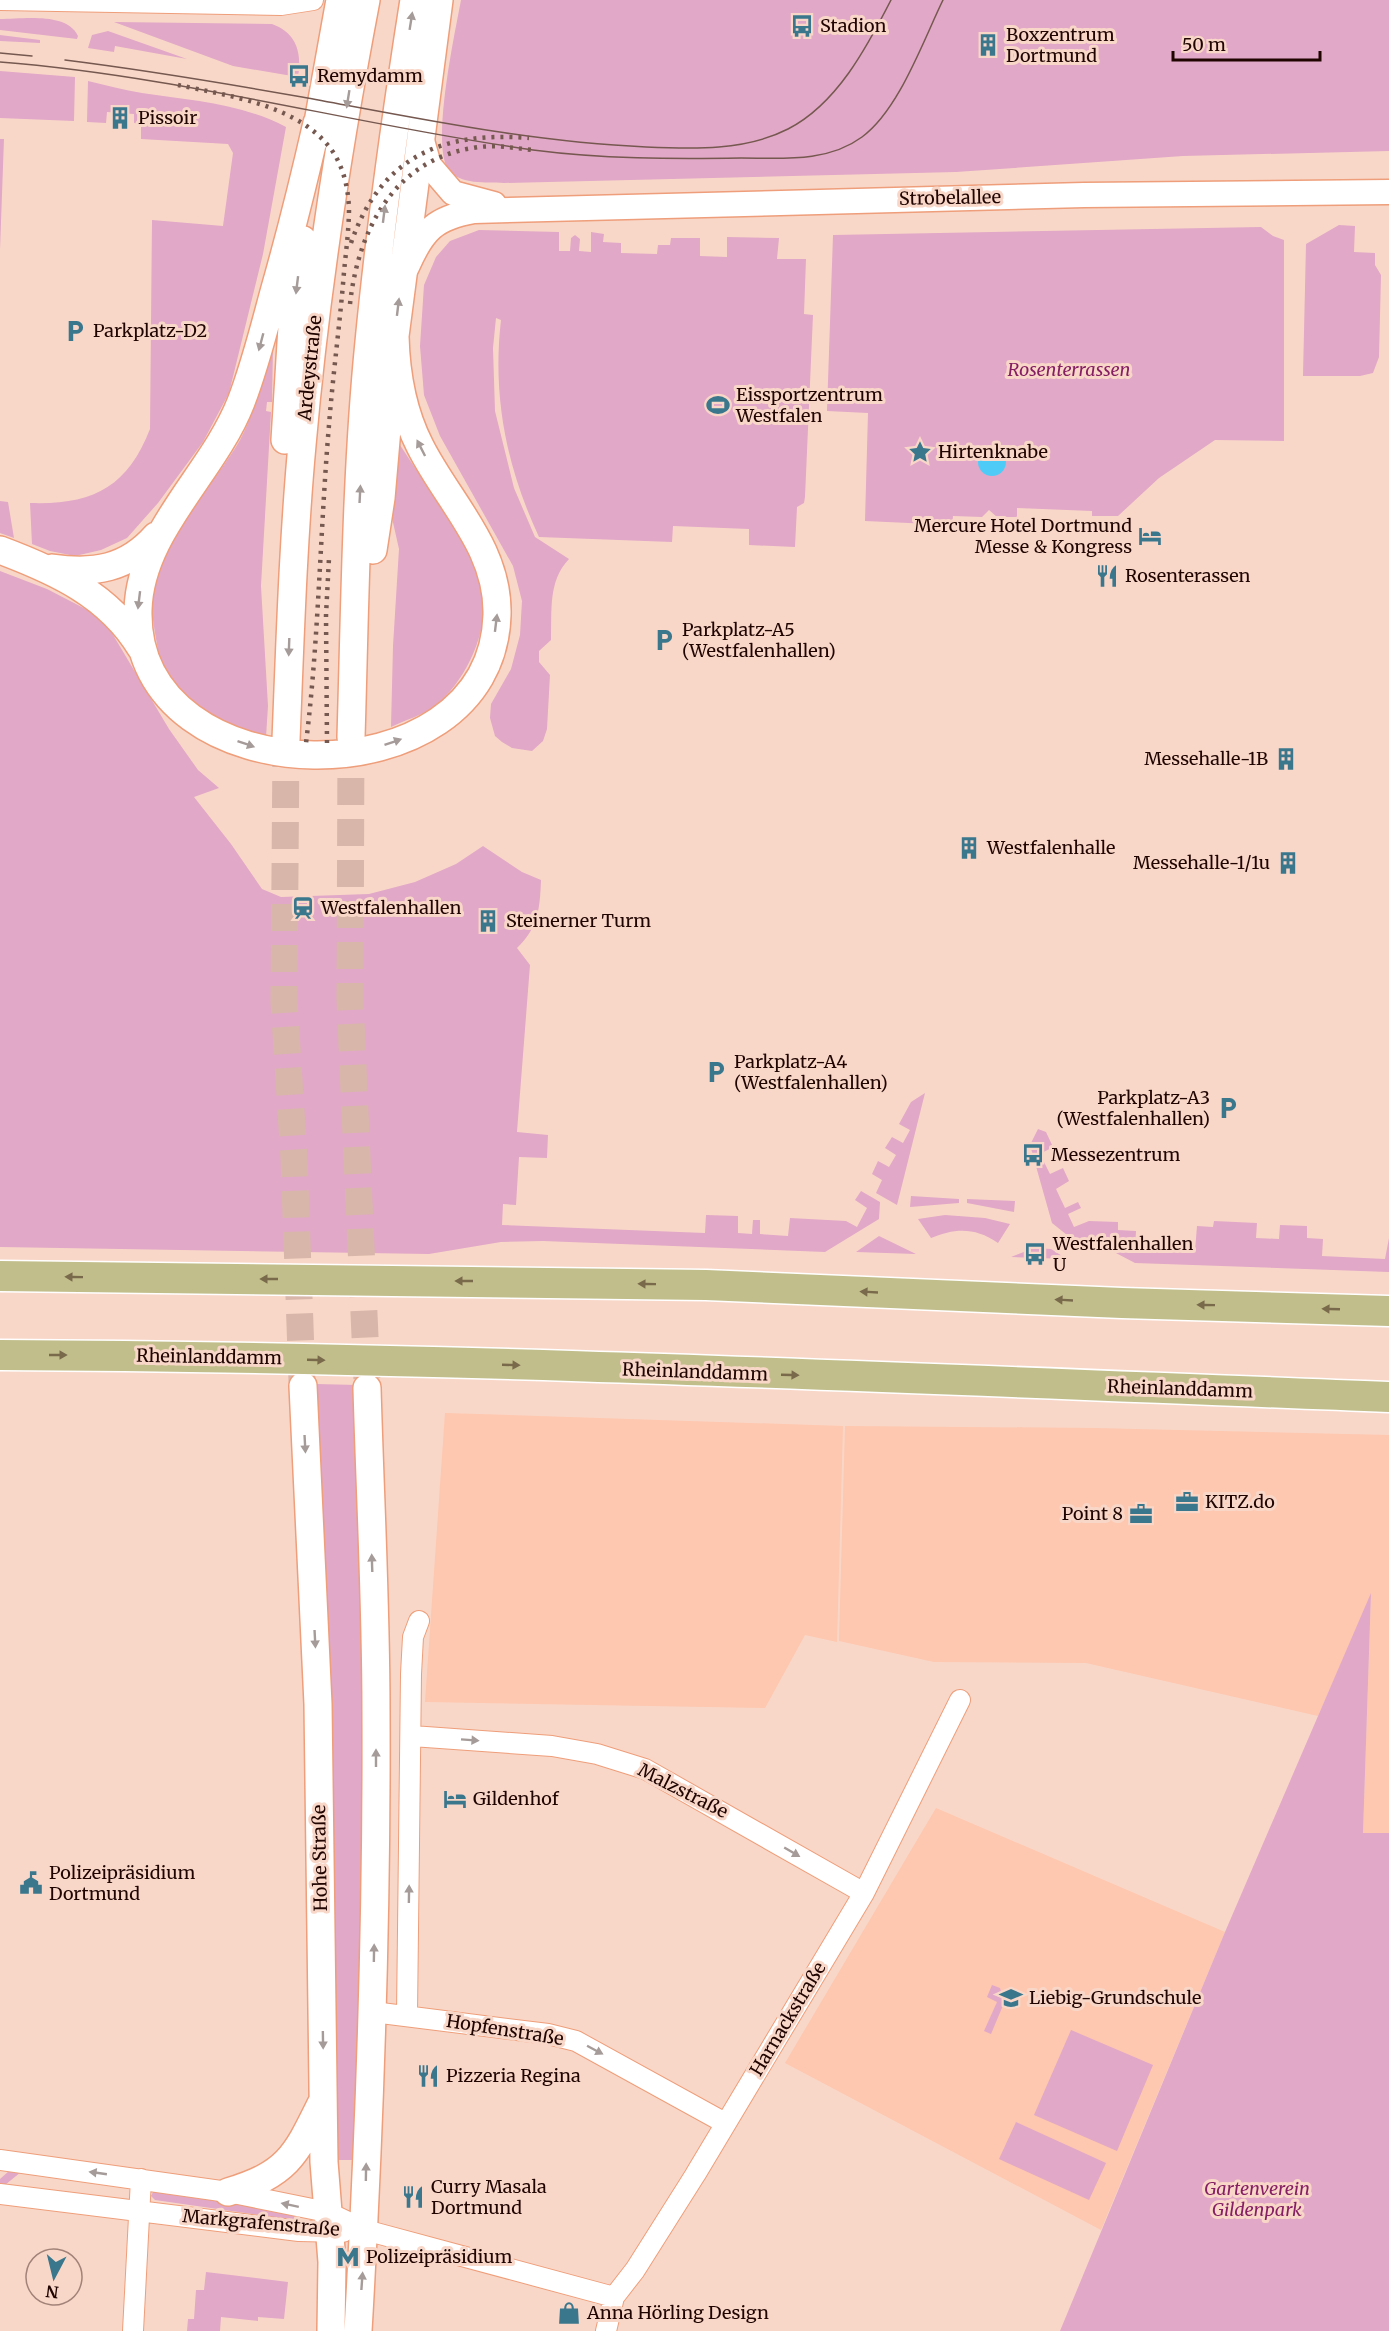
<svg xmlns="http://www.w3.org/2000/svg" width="1389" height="2331" font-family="Merriweather,serif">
	<rect width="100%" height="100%" fill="#f9d7c8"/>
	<path fill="#fec7af" d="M445,1413L843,1426L837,1642L805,1635L765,1708L425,1702Z
		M845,1426L1094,1428L1389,1435V1833H1363L1371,1596L1318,1716L1086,1663L934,1662L839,1641Z
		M936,1808L1225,1932L1101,2230L785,2063Z"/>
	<path fill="#e1a8c7" d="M461,0H1389V151L1183,156L956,172L504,183C487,182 459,185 448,169C431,143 455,33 461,0Z
		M0,19C23,19 67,12 78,36L77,39L0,30Z
		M114,22L272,24C297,33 302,53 298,77L233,66Z
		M108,31L187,59L115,46L114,52L88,48L92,35Z
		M0,35L40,40V43L0,41Z
		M0,71L75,77L74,121L0,118Z
		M88,81C106,85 124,90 142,93C190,100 243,104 286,127L263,254L229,393L203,442L158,503L127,538L101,550L75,556L50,551L32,544L30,503C92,505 127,488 150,429L152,220L223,226L233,153L228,144L141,139V124L134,123V114L107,112L106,123L87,122Z
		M0,139H4L0,250Z
		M1339,225L1355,226L1354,252L1375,253V265L1381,275L1379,357L1373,373L1360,376H1303L1306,244Z
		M1261,227L1273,236L1284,240V441L1215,440L1159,478L1118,516H1092V511L1017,508V517H997L989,510L982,517L953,516L952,525L865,521L868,413L827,411L833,235Z
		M479,230L559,232V251H570L571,238L575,235L580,239L579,251L591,252V232L604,234L603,242L621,243V253L657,254L658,245H670L671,238H700V256L727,257V237L779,238L777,259H806L804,314L813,315L805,497L804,503L797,507L795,547L749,545V529L673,526L672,542L539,537C507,468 492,398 501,320L496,318L493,348L495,411L514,488L535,537L569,559C548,581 552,610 551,640L539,651V662L550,675L547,729L543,741L532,751L512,748L502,742L495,736L490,718L491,704L511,669L520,635L522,601L513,566L440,436L424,395L420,346L424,285L436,257L450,241Z
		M273,346L272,402H267L266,411L271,412L261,586L268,706L266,737C223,729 183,704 163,664C158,655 157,643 155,633C152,615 150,597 154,579C165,534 216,482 240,440C255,411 265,377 273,346Z
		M400,445C426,486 460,528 479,573C496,616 470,678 436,705C424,715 405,720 391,727L393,646L399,549L392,518Z
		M0,501L8,502L14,538L0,533Z
		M0,571L47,589L103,618L169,729L198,770L219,788L194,797L231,844L262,889L281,897L369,894L415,882L456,864L483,846L522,872L541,880C540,909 538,928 517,948L530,965L517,1132L548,1135L547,1158L519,1157L516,1205L503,1204L502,1225L705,1233L706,1215L738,1216V1233L752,1234L753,1220H760V1234L788,1236L790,1218L846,1221L857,1227L867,1208L855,1200L861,1191L880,1202L879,1219L825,1252L543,1241L501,1242L429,1254L0,1247Z
		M925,1093L897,1205L876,1193L882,1180L872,1174L878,1161L889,1167L896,1155L885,1148L892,1137L903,1143L910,1130L899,1124L911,1102Z
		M1038,1129L1046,1132L1053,1147L1040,1154L1050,1174L1063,1168L1069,1181L1056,1189L1065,1208L1078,1202L1081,1208L1068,1214L1074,1227L1089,1221L1118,1222V1230L1136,1231L1135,1248L1195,1251L1197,1226L1213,1227L1214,1221L1257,1223L1256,1238L1279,1239L1280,1225L1307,1226V1238L1323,1239L1322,1256L1385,1259L1389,1238V1272L1135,1263L1095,1242L1082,1247L1052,1223L1030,1145Z
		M911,1196L959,1199V1203L910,1207Z
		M967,1199L1015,1201L1014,1212L967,1203Z
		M945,1215L985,1218L1010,1224L998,1243C975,1227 955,1228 931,1238L918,1219Z
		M879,1236L916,1254L856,1252Z
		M1034,1248L1051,1249L1067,1259L1011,1257Z
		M317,1384L357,1385L366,1780L357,2160H335Z
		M1371,1593L1363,1833H1389V2331H1060L1225,1932Z
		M992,1985L1000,1988L1004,2003L991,2034L984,2031L997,2002L987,1997Z
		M1071,2030L1153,2065L1117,2151L1034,2115Z
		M1016,2122L1106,2163L1089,2200L999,2159Z
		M9,2171L21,2172L0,2189V2179Z
		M154,2190L295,2212L294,2220L155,2200L151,2196Z
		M206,2272L288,2282L284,2319L258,2317V2321L221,2317L220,2331H187L188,2319H194L196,2290H204Z"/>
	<path fill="#4eccf7" d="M978 462a14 14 0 1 1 28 0a14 14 0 1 1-28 0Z"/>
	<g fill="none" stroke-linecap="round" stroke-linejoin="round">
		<path stroke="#d8b7aa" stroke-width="27" stroke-dasharray="27 14" stroke-linecap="butt" d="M351,737L350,1000L367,1381
			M286,740L284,1002L294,1158L302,1381"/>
		<g stroke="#ee9e7a" stroke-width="22">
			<path id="minor" d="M0,0L281,5L313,0
				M412,1736L552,1746L597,1754L645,1769L864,1893
				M373,2012L548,2034L576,2041L725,2123
				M407,2015L411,1674L413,1637L419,1621
				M0,2160L228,2192L327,2212L365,2230L614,2297
				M0,2194L299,2231L343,2232
				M133,2331L141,2179
				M606,2331L614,2297L635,2270L695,2175L864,1893L960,1700"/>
		</g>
		<g stroke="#ee9e7a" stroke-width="27">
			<path id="tertiary" d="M421,137L429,165L453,193L494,204
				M407,267C423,230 435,218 474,211L1084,195L1389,192"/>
		</g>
		<g stroke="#ee9e7a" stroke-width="30">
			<path id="secondary" d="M317,123C304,180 290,236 274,292C264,329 255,366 241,402C213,474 140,531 138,610C133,800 492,805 497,615C499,548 448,502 420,446C402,411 396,375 395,336
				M315,139L340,0
				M285,440L292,327L303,240
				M0,550C56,571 109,595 141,648
				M373,550L381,498L395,336L439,0
				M52,568C94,574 127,569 156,536
				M351,737C355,606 356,473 369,342C380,228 396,114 414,0
				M286,740C290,642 293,543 302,445C315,296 338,147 366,0
				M303,1386L318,1704L324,2162L332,2262L331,2331
				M228,2192C287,2174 295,2157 321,2104
				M358,2331C370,2124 377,1918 376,1710C376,1603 370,1495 367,1388"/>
		</g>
		<g stroke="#fff" stroke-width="33">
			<path id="primary" d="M0,1276L706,1285L1122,1303L1389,1311
				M0,1355C463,1357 926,1379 1389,1397"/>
		</g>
		<use href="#minor" stroke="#fff" stroke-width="20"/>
		<use href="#tertiary" stroke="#fff" stroke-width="24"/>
		<use href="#secondary" stroke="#fff" stroke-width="27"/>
		<use href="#primary" stroke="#c2be8b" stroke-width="30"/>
		<path stroke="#75584f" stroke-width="1.5" d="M0,53L32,56
			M65,60C145,70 223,83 302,97C416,118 530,142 646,147C694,149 745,151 788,129C837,104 867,47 891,0
			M0,62C180,76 355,125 533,150C602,159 672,159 741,158C781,158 827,163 862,137C899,110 923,41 943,0"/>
		<path stroke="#75584f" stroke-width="4.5" stroke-dasharray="3 6" stroke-linecap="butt" d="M178,85C229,96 301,105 333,152C344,169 348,188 349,208C349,229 346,251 344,272C340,323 333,374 329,425C320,531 319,638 306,743
			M351,243C381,156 443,131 529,138
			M350,304C358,230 394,160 473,148C493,144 513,148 533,150
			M327,743L326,615L329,558"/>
	</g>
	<defs><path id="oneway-solid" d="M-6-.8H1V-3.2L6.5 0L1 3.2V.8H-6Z" transform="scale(1.5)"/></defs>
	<g fill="#a59b99">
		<use href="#oneway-solid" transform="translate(411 21) rotate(-81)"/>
		<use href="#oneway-solid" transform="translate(348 99) rotate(99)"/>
		<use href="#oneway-solid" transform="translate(384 214) rotate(-83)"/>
		<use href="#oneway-solid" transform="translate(297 285) rotate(97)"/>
		<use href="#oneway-solid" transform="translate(398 307) rotate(-83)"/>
		<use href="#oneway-solid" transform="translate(261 342) rotate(105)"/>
		<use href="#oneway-solid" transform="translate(421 448) rotate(-117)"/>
		<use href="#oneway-solid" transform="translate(360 494) rotate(-87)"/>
		<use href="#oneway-solid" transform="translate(139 600) rotate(97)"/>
		<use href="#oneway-solid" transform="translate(496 623) rotate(-83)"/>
		<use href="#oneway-solid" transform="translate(289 647) rotate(92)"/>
		<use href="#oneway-solid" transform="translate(393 742) rotate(-19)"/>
		<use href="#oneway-solid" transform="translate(246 744) rotate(19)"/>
		<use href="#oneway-solid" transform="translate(305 1444) rotate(87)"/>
		<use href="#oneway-solid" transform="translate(372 1563) rotate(-92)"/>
		<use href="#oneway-solid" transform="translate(315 1639) rotate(87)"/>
		<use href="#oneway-solid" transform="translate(470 1740) rotate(4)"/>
		<use href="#oneway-solid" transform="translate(376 1758) rotate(-90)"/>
		<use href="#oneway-solid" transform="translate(792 1852) rotate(30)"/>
		<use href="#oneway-solid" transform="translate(409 1894) rotate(-89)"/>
		<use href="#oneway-solid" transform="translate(374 1953) rotate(-89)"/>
		<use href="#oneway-solid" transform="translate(323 2040) rotate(89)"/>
		<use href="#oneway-solid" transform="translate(595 2050) rotate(28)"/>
		<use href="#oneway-solid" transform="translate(366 2172) rotate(-89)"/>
		<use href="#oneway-solid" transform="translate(98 2173) rotate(-172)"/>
		<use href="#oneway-solid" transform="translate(290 2205) rotate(-168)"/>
		<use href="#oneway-solid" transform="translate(362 2281) rotate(-86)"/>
	</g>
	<g fill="#796a4c">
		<use href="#oneway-solid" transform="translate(74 1277) rotate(-179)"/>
		<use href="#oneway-solid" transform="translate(269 1279) rotate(-180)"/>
		<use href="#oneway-solid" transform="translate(464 1281) rotate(-180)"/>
		<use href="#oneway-solid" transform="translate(647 1284) rotate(-179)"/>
		<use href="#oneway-solid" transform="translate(869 1292) rotate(-177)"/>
		<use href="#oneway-solid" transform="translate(1064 1300) rotate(-177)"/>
		<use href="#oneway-solid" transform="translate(1206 1305) rotate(-179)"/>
		<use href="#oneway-solid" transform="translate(1331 1309) rotate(-178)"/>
		<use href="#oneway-solid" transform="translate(58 1355)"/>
		<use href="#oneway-solid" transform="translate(316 1360) rotate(2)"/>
		<use href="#oneway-solid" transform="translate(511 1365) rotate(2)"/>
		<use href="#oneway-solid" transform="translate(790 1375) rotate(2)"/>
	</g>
	<defs>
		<g id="bus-bare" transform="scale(1.8)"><path d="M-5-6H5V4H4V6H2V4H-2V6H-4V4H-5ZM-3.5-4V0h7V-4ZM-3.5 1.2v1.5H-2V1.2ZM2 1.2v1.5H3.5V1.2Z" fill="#3a778d" stroke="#f9d7c8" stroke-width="2.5" paint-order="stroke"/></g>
		<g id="building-bare" transform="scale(1.8)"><path d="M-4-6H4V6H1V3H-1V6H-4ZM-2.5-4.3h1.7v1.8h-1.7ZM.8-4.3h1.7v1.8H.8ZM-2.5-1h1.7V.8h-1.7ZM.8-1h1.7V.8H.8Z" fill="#3a778d" stroke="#f9d7c8" stroke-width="2.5" paint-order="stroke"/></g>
		<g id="parking-bare" transform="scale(1.8)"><path d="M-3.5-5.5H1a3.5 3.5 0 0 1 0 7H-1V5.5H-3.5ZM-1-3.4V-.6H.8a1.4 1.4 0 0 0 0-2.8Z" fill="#3a778d" stroke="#f9d7c8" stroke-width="2.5" paint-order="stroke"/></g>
		<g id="stadium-bare" transform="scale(1.8)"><path d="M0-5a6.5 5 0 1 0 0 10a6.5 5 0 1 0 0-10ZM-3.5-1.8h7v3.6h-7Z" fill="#3a778d" stroke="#f9d7c8" stroke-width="2.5" paint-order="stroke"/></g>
		<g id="sight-bare" transform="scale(1.8)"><path d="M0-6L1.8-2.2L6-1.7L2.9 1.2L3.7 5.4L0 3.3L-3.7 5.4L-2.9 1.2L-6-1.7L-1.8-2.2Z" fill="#3a778d" stroke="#f9d7c8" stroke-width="2.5" paint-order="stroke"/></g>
		<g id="hotel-bare" transform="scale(1.8)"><path d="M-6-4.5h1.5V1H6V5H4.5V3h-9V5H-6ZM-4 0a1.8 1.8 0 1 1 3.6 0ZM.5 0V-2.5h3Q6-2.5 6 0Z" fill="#3a778d" stroke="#f9d7c8" stroke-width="2.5" paint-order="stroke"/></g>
		<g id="restaurant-bare" transform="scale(1.8)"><path d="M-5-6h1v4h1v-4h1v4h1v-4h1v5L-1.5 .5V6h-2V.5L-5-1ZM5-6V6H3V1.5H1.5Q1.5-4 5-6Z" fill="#3a778d" stroke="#f9d7c8" stroke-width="2.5" paint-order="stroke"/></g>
		<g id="station-bare" transform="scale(1.8)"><path d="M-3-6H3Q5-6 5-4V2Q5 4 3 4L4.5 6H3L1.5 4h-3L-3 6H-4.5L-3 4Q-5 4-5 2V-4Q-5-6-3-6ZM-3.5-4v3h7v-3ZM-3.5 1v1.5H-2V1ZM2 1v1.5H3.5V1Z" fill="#3a778d" stroke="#f9d7c8" stroke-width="2.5" paint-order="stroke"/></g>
		<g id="office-bare" transform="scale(1.8)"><path d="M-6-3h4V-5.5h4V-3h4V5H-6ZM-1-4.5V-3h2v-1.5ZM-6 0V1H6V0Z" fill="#3a778d" stroke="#f9d7c8" stroke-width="2.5" paint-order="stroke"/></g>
		<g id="civic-bare" transform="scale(1.8)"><path d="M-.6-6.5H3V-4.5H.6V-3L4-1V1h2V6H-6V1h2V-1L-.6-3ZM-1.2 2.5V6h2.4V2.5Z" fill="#3a778d" stroke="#f9d7c8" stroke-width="2.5" paint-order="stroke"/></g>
		<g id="school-bare" transform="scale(1.8)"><path d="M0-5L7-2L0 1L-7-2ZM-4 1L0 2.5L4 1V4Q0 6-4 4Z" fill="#3a778d" stroke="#f9d7c8" stroke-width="2.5" paint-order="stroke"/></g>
		<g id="metro-bare" transform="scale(1.8)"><path d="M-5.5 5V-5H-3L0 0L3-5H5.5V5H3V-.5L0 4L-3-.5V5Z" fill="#3a778d" stroke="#f9d7c8" stroke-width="2.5" paint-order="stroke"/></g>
		<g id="shop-bare" transform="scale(1.8)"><path d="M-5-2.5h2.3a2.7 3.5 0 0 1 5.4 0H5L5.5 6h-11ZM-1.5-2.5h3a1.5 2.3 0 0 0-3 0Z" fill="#3a778d" stroke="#f9d7c8" stroke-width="2.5" paint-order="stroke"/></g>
	</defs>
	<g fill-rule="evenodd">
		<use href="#bus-bare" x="802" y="26"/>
		<use href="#building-bare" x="988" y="45"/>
		<use href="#bus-bare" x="299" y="76"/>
		<use href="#building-bare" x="120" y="118"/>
		<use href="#parking-bare" x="75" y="331"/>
		<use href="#stadium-bare" x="718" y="405"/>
		<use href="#sight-bare" x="920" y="452"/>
		<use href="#hotel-bare" x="1150" y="536"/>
		<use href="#restaurant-bare" x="1107" y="576"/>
		<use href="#parking-bare" x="664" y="640"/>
		<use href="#building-bare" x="1286" y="759"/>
		<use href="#building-bare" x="969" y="848"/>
		<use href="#building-bare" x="1288" y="863"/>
		<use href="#station-bare" x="303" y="908"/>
		<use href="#building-bare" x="488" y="921"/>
		<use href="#parking-bare" x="716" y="1072"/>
		<use href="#parking-bare" x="1228" y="1108"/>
		<use href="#bus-bare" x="1033" y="1155"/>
		<use href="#bus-bare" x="1035" y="1254"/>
		<use href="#office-bare" x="1187" y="1502"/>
		<use href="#office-bare" x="1141" y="1514"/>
		<use href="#hotel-bare" x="455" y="1799"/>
		<use href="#civic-bare" x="31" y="1883"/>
		<use href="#school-bare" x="1011" y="1998"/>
		<use href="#restaurant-bare" x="428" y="2076"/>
		<use href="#restaurant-bare" x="413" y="2197"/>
		<use href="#metro-bare" x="348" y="2257"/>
		<use href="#shop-bare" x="569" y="2313"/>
	</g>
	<g text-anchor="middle" stroke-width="6" stroke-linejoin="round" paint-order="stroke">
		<g font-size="18" fill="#1f0400" stroke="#f9d7c8" text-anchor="start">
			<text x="820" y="32">Stadion</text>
			<text x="1006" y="41">Boxzentrum<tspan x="1006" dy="21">Dortmund</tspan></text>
			<text x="317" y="82">Remydamm</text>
			<text x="138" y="124">Pissoir</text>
			<text x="93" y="337">Parkplatz-D2</text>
			<text x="736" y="401">Eissportzentrum<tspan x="736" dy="21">Westfalen</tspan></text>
			<text x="938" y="458">Hirtenknabe</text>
			<text x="1132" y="532" text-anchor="end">Mercure Hotel Dortmund<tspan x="1132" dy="21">Messe &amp; Kongress</tspan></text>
			<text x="1125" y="582">Rosenterassen</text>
			<text x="682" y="636">Parkplatz-A5<tspan x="682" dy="21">(Westfalenhallen)</tspan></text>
			<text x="1268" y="765" text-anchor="end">Messehalle-1B</text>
			<text x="987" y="854">Westfalenhalle</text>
			<text x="1270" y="869" text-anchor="end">Messehalle-1/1u</text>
			<text x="321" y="914">Westfalenhallen</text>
			<text x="506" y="927">Steinerner Turm</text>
			<text x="734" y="1068">Parkplatz-A4<tspan x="734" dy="21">(Westfalenhallen)</tspan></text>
			<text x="1210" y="1104" text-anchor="end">Parkplatz-A3<tspan x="1210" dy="21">(Westfalenhallen)</tspan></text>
			<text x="1051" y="1161">Messezentrum</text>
			<text x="1053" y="1250">Westfalenhallen<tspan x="1053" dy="21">U</tspan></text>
			<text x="1205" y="1508">KITZ.do</text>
			<text x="1123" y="1520" text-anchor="end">Point 8</text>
			<text x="473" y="1805">Gildenhof</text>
			<text x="49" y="1879">Polizeipräsidium<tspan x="49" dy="21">Dortmund</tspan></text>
			<text x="1029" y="2004">Liebig-Grundschule</text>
			<text x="446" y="2082">Pizzeria Regina</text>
			<text x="431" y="2193">Curry Masala<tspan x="431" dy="21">Dortmund</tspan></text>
			<text x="366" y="2263">Polizeipräsidium</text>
			<text x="587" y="2319">Anna Hörling Design</text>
		</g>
		<g font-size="18" fill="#1f0400" stroke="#f9d7c8">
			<text transform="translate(950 198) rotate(-1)" y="6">Strobelallee</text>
			<text transform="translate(310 368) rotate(-84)" y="6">Ardeystraße</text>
			<text transform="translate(209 1357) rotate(1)" y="6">Rheinlanddamm</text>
			<text transform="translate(695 1372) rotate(2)" y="6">Rheinlanddamm</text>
			<text transform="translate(1180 1389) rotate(2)" y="6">Rheinlanddamm</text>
			<text transform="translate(683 1791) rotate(27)" y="6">Malzstraße</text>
			<text transform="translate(320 1858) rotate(-91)" y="6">Hohe Straße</text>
			<text transform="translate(788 2019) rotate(-59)" y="6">Harnackstraße</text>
			<text transform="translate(505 2030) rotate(9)" y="6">Hopfenstraße</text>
			<text transform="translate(261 2223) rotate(5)" y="6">Markgrafenstraße</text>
		</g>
		<g font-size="18" font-style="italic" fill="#851e63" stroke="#f9d7c8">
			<text x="1069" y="376">Rosenterrassen</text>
			<text x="1257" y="2195">Gartenverein<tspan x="1257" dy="21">Gildenpark</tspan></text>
		</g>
	</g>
	<g transform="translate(54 2277) rotate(187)"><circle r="28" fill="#f9d7c8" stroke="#a28378" stroke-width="1.5"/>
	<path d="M0-4.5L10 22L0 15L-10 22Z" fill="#3a778d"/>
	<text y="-9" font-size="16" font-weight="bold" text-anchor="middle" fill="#1f0400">N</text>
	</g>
	<path d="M1173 51v9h147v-9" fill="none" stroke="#1f0400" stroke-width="3"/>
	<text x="1182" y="51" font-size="18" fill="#1f0400" stroke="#f9d7c8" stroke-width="4.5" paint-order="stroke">50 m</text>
</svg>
